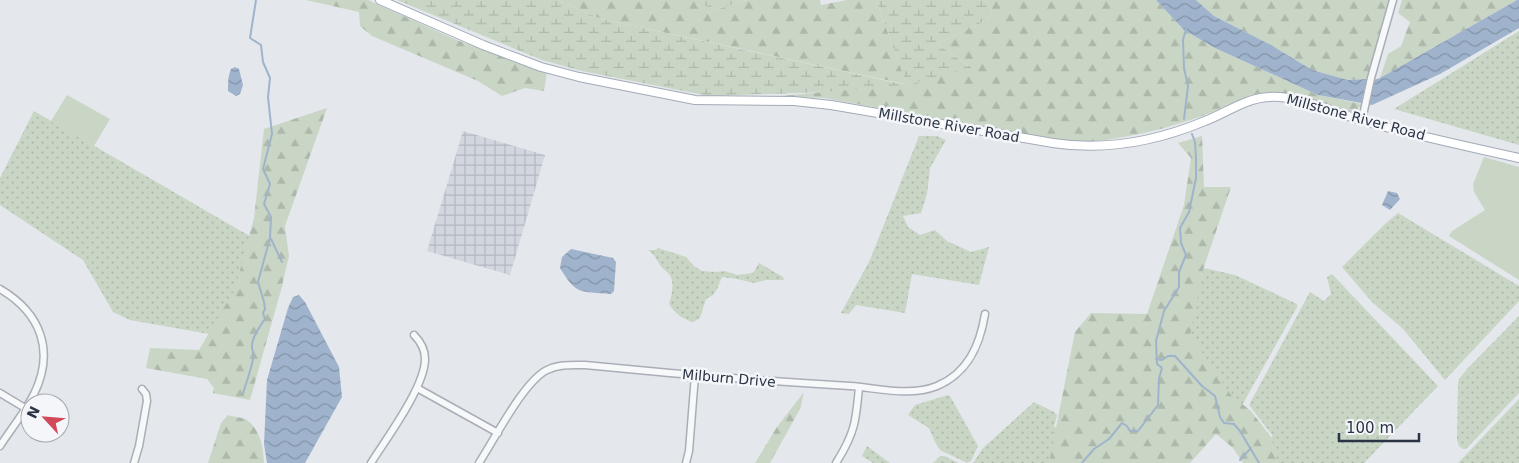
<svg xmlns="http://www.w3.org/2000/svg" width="1519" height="463" font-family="'DejaVu Sans',sans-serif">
	<defs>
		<pattern id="industrial-grid" width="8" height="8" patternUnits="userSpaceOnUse" patternTransform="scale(1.25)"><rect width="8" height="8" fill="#d2d6de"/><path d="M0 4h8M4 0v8" fill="none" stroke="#b4b8c0"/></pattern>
		<pattern id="grass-dots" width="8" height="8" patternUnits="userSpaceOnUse" patternTransform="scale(1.25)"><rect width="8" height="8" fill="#c9d6c5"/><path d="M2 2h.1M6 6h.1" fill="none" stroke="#adb8ab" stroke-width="1.8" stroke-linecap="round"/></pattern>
		<pattern id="forest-firs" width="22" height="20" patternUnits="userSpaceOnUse" patternTransform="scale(1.25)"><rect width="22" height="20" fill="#c9d6c5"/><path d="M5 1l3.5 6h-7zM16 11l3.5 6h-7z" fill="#adb8ab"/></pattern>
		<pattern id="wetland-marsh" width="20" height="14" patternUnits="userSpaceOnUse" patternTransform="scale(1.25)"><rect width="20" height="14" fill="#c9d6c5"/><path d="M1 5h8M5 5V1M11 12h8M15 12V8" fill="none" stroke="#adb8ab"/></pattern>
		<pattern id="water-waves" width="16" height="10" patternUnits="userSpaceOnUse" patternTransform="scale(1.25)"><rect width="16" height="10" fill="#9fb4cc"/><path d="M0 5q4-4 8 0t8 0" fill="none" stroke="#8293a7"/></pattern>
	</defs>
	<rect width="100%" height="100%" fill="#e4e7ec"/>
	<path fill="url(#industrial-grid)" d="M463,131L545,155L510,275L427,251Z"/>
	<path fill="url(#grass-dots)" d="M1519,31V145L1394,109Z
		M34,111L253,238L283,286L209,334L130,320L113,312L83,260L0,205V178Z
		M919,136H937L946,140L930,168L927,194L921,213L903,216L908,227L920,235L935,230L947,241L971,252L989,247L979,285L912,274L905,313L856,305L849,314L841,313L870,260Z
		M1398,213L1519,286V301L1445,380L1403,329L1372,302L1342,267L1385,224Z
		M658,248L686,257L694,266L702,271L715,272L725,271L737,275L753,273L759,263L783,277L784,280H766L754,283L737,279L722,277L717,289L713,295L706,299L700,318L693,322C684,320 674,313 669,304C672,295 675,282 669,274C666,271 662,268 660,265C656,259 655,255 648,250H656Z
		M1204,268L1235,275L1297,304V307L1241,407L1239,408L1186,340Z
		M1332,274L1438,386L1364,463H1277L1271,437L1273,436L1249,405L1310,292L1324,301L1331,294L1327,277Z
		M1519,316V393L1466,449H1463L1459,446L1457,440L1458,383L1459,379L1467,369Z
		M948,395L950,396L978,446L971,461L967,463L940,450L935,442L929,428L908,415L915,405Z
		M1519,399V463H1458Z
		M1034,402L1054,412L1057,415L1054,427L1058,428L1052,463H973L983,448Z
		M867,446L890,463H873L862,456Z
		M940,456H944L959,463H933Z"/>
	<path fill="url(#forest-firs)" d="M306,0H368L459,41L547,72L544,91L525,88L502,96L478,81L372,36L360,26L359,12Z
		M558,0H697V4L718,9L747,0H820L821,5L847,0H876L907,85L971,67L937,44L987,20L992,8L985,0H1156L1184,30L1215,48L1318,95L1362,104L1355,112C1327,109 1301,94 1274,92C1252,91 1231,104 1213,112C1169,129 1122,140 1076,143L824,98L781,96L905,84L601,19Z
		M1196,0H1389L1368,79L1348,80L1312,70L1271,45L1214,16Z
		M1402,0H1517L1380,78L1388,54L1401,46L1410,22L1398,13Z
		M327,108L285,226L289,256L281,290L250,400L213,393L214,388L207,379L146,368L150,348L199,350L235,289L254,218L264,129Z
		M1202,136L1204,187H1231L1204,267L1190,335L1231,395L1251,411L1271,437L1277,463H1243L1233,448L1216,434L1190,463H1049L1075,332L1091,313L1147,314L1184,205L1191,158L1178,143Z
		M804,392L800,409L770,463H755L777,427Z
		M228,415C234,417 243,417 247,420C261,431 263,447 264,463H208L221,423Z"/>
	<path fill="url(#wetland-marsh)" d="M397,0H558L601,19L907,85L876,0H985L992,8L987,20L937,44L972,68L907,85L826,92L709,96L582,71L542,60Z
		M697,0H747L718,9L697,4Z"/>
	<path fill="#c9d6c5" d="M67,95L110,119L94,146L51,121Z
		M1484,157L1519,167V280L1449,236L1452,231L1485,210L1474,192L1473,184Z"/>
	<path fill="url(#water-waves)" d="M1156,0H1196L1214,16L1271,45L1312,70L1348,80L1368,79L1374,80L1380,78L1517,0H1519V28L1440,74L1372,105L1318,95L1215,48L1184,30Z
		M235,67L239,69L243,85L240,94L236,96L228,91C228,83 228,76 231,69Z
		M1388,191L1397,193L1400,199L1390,210L1382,205Z
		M571,249L613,258L616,262L614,291L611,294C580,291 577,296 560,268L562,257Z
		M299,295L305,302L339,367L342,397L305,463H267L264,444L267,380L288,308L293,297Z"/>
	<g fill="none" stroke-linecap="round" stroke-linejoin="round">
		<path stroke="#9fb4cc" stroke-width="2" d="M1184,119L1188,86L1184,68L1183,40L1186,29
			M271,239L282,262
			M1156,359L1162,360L1168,356H1175L1202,386L1215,396L1220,417L1224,423L1234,424L1240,431L1259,463
			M243,394C246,382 251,371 253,359C254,354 253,352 252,348C251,338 260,326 265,319L263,313L265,309L264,302L258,282L270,238L271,217L264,204L270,184L263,169L272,134L268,97L270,78L263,62L261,45L250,38L256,0
			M1240,460L1251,448
			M1082,463L1094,449L1109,439L1122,423L1127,426L1130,431H1138L1158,405L1159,378L1162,368L1157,364L1156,341L1164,311L1179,287V272L1186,255L1181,243L1180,228L1189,212L1196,178V158L1195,142L1192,134"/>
		<g stroke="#a9aeb7" stroke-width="9">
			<path id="minor" d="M1362,120L1371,78L1393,0
				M0,289C41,313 55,351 34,394C25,412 11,429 0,446
				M417,388L498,433
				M0,393L25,408
				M134,463L139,446L147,401L146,394L142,389
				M371,463C386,439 425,387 425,359C425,349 420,341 414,335
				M479,463C494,440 524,381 547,370C559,364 572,365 585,365C673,374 762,381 850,386C878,388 910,397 937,386C968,373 980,345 985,314
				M686,463L689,451L695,375
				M836,463C855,433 856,421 859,387"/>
		</g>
		<g stroke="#a3abb8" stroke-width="10">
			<path id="major" d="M380,0L483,45L541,67L579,77L695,100L794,101L831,105L1053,143C1105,151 1157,141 1205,121C1226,113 1246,98 1269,97C1295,95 1335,112 1360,120C1412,135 1466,146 1519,158"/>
		</g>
		<use href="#minor" stroke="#f7f8fa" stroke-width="6"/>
		<use href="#major" stroke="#fff" stroke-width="8"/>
	</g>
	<g text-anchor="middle" stroke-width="5" stroke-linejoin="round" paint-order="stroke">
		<g font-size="14" fill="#2b3445" stroke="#f4f6f9">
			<text transform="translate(1356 117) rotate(15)" y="5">Millstone River Road</text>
			<text transform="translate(949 125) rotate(10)" y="5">Millstone River Road</text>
			<text transform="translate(729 378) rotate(5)" y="5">Milburn Drive</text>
		</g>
	</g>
	<g transform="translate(45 418) rotate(296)"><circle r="24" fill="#f4f6f9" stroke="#a4a8b1"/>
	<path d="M0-4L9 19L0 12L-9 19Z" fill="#d1495b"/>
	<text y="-8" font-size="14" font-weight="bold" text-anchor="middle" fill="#2b3445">N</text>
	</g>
	<path d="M1339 433v8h80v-8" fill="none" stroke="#2b3445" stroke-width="2.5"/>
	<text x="1346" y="433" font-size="15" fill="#2b3445" stroke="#f4f6f9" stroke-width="4" paint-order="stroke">100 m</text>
</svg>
